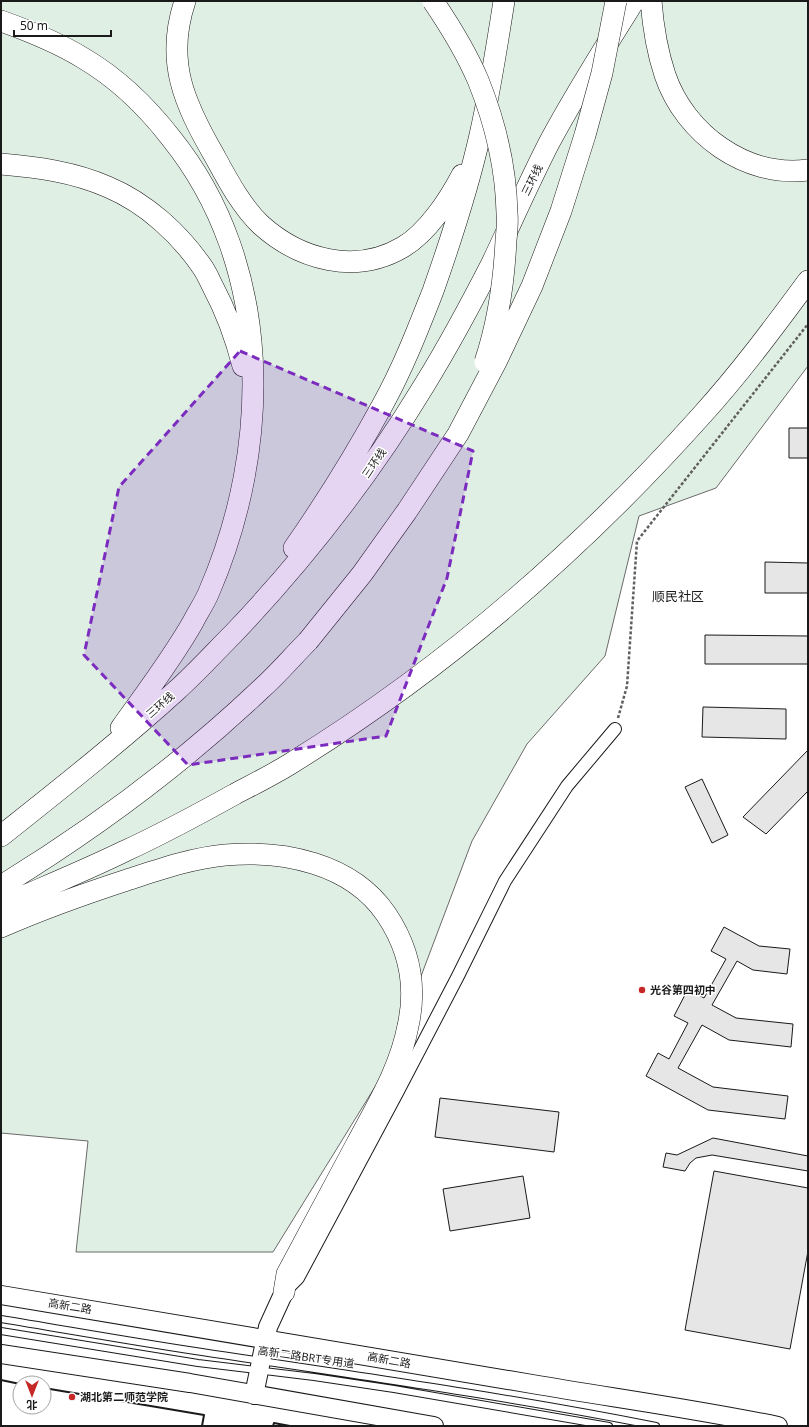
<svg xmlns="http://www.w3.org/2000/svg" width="809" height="1427" font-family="'Noto Sans','Noto Sans SC',sans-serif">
	<rect width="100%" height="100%" fill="#fff"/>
	<path fill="#e0efe3" stroke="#6a6a6a" d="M1,1H808V366L716,488L639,516L605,656L527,744L472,841L386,1069L273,1252H76L88,1141L1,1133Z"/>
	<path fill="#e6e6e6" stroke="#1a1a1a" d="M789,428H808V458H789Z
		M765,562L808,563V593H765Z
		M705,635L808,636V664H705Z
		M703,707L786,709V739L702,737Z
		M808,750V791L766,834L743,817Z
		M702,779L728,835L712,843L685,787Z
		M724,927L759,946L790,949L787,974L753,970L737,961L712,1005L736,1018L793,1024L791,1047L729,1040L702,1025L678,1068L713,1087L788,1096L785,1119L708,1110L646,1076L658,1053L669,1059L688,1023L674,1016L688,989L704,998L726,959L711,951Z
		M440,1098L559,1112L554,1152L435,1137Z
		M713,1138L808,1156V1171L712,1155L696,1158L690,1163L685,1171L663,1167L666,1153L677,1155Z
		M714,1171L808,1188V1251L790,1349L685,1330Z
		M523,1176L530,1218L450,1231L443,1189Z"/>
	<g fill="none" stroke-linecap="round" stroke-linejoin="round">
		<g stroke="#1a1a1a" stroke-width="8">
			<path id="lane" d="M1,1319C68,1330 135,1342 202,1352C353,1375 505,1396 656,1426
				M1,1331L198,1363L314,1377L394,1389L609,1426"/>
		</g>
		<g stroke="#1a1a1a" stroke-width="14">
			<path id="street" d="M285,1291L298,1278L397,1093L458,976L505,881L567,786L615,729"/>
		</g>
		<g stroke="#1a1a1a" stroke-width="20">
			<path id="primary" d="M1,1295C178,1324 355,1354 532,1384C614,1398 696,1409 778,1426
				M1,1354L190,1383L434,1426
				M254,1395L268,1327L284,1292"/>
		</g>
		<g stroke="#1a1a1a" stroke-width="22">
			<path id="highway" d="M185,1C165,61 184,103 214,155C227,179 241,206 261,225C300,260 356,275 403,247C427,233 449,200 462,175
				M651,1C653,26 657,51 665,75C685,134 746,178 808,170
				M1,21C29,31 57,42 83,58C117,78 147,107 171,138C274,266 272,446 209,592C205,602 198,612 193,622C172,659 146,693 121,728
				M1,164C37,167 74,172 108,187C146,203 180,234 203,268C207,274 210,281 213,287C227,313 236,339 243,366
				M294,548C326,502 356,454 383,404C403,368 418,329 433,291C451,240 468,188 480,135C490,91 497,46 504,1
				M1,836C60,789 121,741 177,690C197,672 215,652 234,633C306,557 370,475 425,384C449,345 471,304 492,263C511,223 529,182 549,143C575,94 605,47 634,1
				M1,886C94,829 182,764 261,689C278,674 292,657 308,641
				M1,906C42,888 84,871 125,851C162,834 199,814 235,794C254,784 272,775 290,764C444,669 581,550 701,416C740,373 774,327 808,281
				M1,927C42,909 84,894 127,880C158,870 192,858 225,855C283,850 351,863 386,914C409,948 417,986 408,1026C400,1069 376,1107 356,1145C333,1188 310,1231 287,1274L284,1292"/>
		</g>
		<path stroke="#5f5f5f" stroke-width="2.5" stroke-dasharray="3 2" stroke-linecap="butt" d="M618,718L627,686L637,541L808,324"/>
		<use href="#lane" stroke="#fff" stroke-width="6"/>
		<use href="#street" stroke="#fff" stroke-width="12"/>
		<use href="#primary" stroke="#fff" stroke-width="18"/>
		<use href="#highway" stroke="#fff" stroke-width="21"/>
		<g stroke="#1a1a1a" stroke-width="22" stroke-linecap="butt">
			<path id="highway-bridge" d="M433,1C450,26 466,52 478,80C495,122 506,168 507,213C508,222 507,231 506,240C504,282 498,323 485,362
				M308,641L362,574L407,511L458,434L497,360L532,286L561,211L585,135L602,73L616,1"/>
		</g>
		<use href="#highway-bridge" stroke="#fff" stroke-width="21"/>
		<path stroke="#1a1a1a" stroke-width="2" d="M1,1380L20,1384
			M44,1388L204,1415L202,1426
			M273,1426L274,1423L290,1426"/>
	</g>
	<path fill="#7b2cbf" fill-opacity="0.2" stroke="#7b2cbf" stroke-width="3" stroke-dasharray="8 5" stroke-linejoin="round" d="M240,351L473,451L447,578L386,736L188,765L84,655L119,487Z"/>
	<g fill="#c62828" stroke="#fff" stroke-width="1.5">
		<circle cx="642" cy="990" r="4"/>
		<circle cx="72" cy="1397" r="4"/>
	</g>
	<g text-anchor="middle" stroke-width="3" stroke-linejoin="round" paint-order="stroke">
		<g font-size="11" fill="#1a1a1a" stroke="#fff">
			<text transform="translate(532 180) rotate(-64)" y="4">三环线</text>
			<text transform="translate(374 463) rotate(-56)" y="4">三环线</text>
			<text transform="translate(160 705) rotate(-41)" y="4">三环线</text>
			<text transform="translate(70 1306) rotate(9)" y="4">高新二路</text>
			<text transform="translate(306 1357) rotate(8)" y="4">高新二路BRT专用道</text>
			<text transform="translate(389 1360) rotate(10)" y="4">高新二路</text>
		</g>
		<g font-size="11" font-weight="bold" fill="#1a1a1a" stroke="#fff" text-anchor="start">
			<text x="650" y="994">光谷第四初中</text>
			<text x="80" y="1401">湖北第二师范学院</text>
		</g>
		<g font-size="13" fill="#1a1a1a" stroke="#fff">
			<text x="678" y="601">顺民社区</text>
		</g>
	</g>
	<rect width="809" height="1427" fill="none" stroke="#1a1a1a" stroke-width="4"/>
	<g transform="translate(32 1395) rotate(180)"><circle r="19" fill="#ffffff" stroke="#a3a3a3"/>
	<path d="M0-3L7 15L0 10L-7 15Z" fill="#c62828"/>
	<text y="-6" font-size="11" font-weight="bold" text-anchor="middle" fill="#1a1a1a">北</text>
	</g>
	<path d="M14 30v6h97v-6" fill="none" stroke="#1a1a1a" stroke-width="2"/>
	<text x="20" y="30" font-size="12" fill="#1a1a1a" stroke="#ffffff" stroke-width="3" paint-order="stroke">50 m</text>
</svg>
